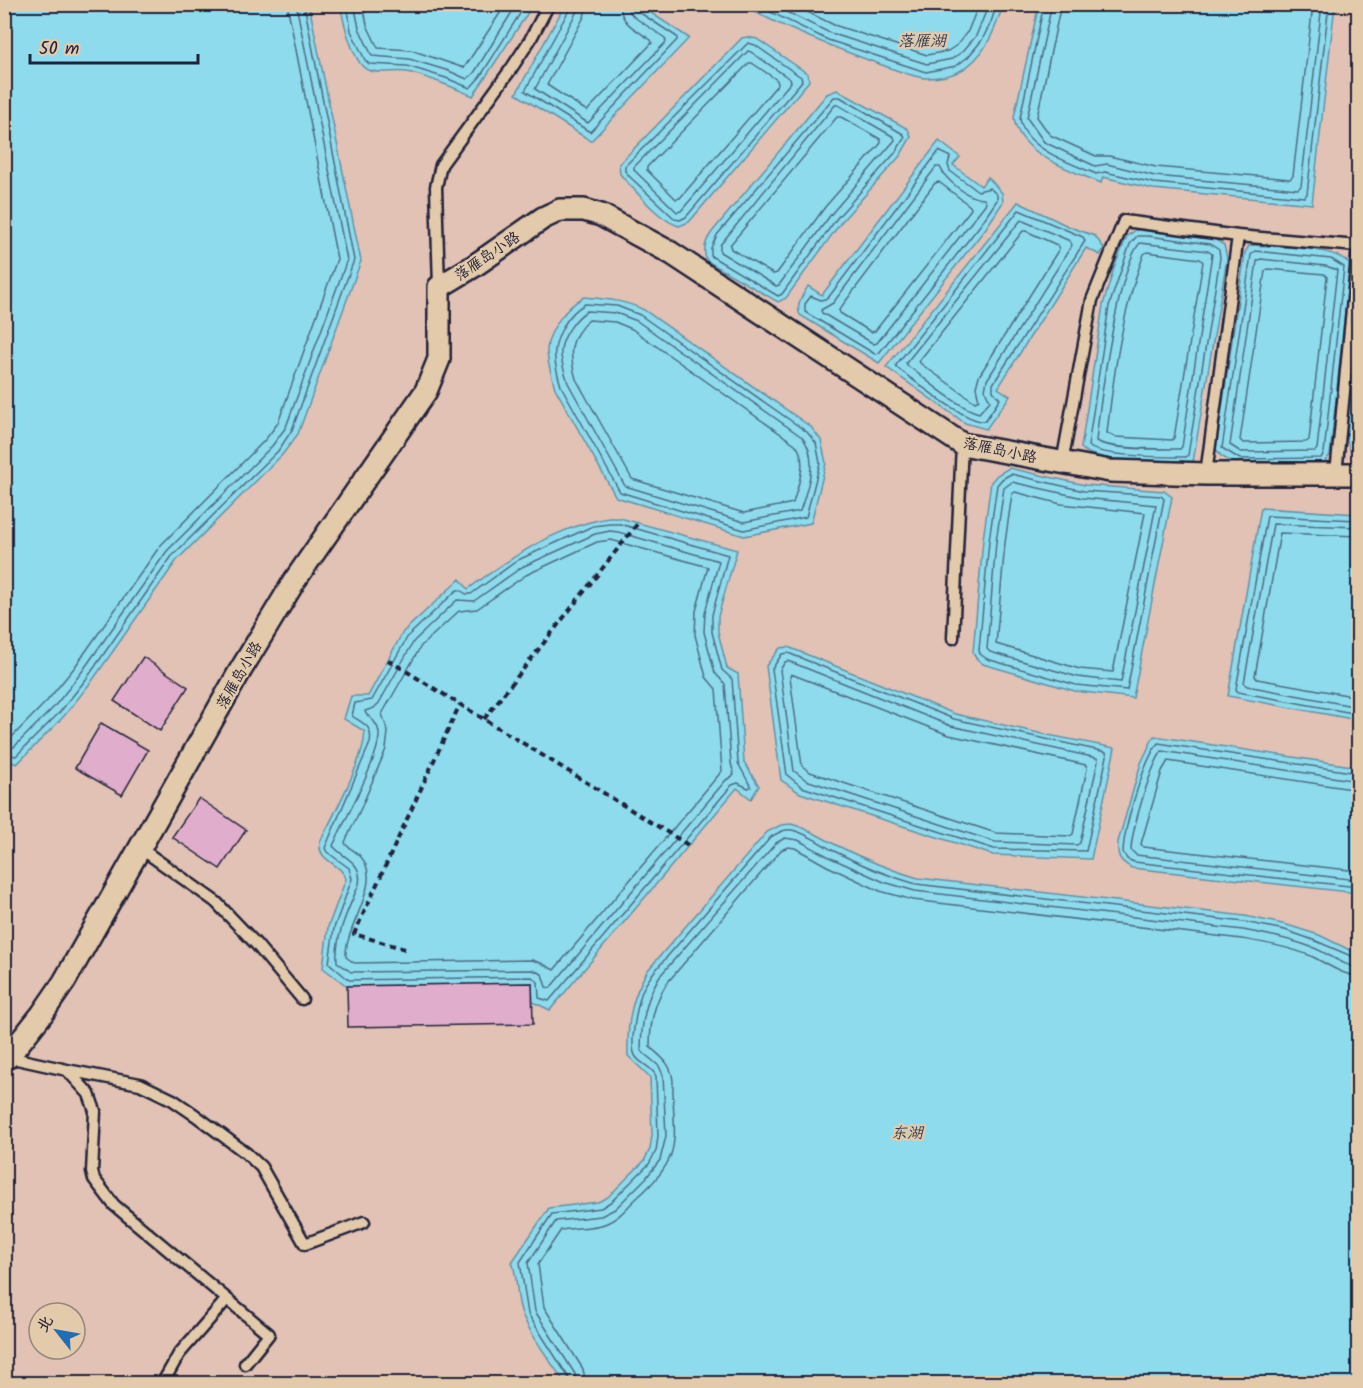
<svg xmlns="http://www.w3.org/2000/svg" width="1363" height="1388" font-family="Kalam,'LXGW WenKai TC',sans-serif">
	<rect width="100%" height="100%" fill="#e1c2b5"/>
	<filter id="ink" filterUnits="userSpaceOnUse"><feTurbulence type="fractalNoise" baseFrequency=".0167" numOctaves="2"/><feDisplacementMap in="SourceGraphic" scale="12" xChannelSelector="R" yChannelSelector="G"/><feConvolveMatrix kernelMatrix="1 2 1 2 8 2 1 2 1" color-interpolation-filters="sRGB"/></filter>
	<g filter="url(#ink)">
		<path fill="#8ddbed" stroke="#6291a6" stroke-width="1.5" d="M5,4L309,5L361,261L298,434L282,455L177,560L92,681L64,716L17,764L4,759Z
			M1039,4L1335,5L1312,204L1153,189L1103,177L1101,183C1073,171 1017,154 1014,117Z
			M341,5V4L533,5L473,96C452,87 430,77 407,72C395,70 376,75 366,69C353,61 342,19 341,5Z
			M565,5H639L689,38L591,141L516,94Z
			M742,5H1003C995,30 984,60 958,72C949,76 936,78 926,78C912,77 896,70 882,65C834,48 787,30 742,5Z
			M747,37L757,39L808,74L809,81L689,222L679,226C660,221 639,194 625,180L620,174L619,164L742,38Z
			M837,90L908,129L911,137L900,156L842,221L786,298L778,302L707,261C702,251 706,240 712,232L827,94Z
			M939,141L960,157L953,165L981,186L988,177L1002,193L1003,202L986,228L879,363L800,315C795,305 803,295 808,286L822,295Z
			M1018,202L1070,227L1095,236L1104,248L1100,255L1086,248L998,388L1010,396L986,429L965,423L886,367Z
			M1148,229L1213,238L1224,245L1227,258L1193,462L1189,464C1165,462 1097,464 1081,448L1103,305L1114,268L1127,236L1136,230Z
			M1253,245C1275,247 1339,246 1350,265L1330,455L1323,464H1235L1221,456L1216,449L1245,253L1249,246Z
			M584,297C606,299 624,300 644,310L811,427L821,440L826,463L811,523L744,536L616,497L555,388C552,376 547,363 547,350C548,330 567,306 584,297Z
			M1358,301V463L1354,461L1345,435Z
			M1009,468L1085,485L1164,491L1172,497L1133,698L1075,691L983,664L976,658L973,652L983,540L991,482L997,475Z
			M1261,508L1358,514V720L1228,696Z
			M609,518H620L737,550L718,616V632L727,668L738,674L744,762L759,786L751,799L737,788L550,1010L533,1002L532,983L347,986L323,968L328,927L346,879C341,862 317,862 320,842C330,822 369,750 364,731L344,719L351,696H368L403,632L460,579L468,589C510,558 557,526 609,518Z
			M788,647L955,714L1043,734L1115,748L1091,859L993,855L800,793L781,780L766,666L780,648Z
			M1154,736L1358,767V893L1132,868C1119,861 1117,856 1118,842L1141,763Z
			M791,824C808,828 822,838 838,846C864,859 890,870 918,878L1245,916L1287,925L1319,935L1358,954V1383H565C553,1365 531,1336 523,1316C515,1299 519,1280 512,1262L549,1208L598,1202L608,1197L644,1161L650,1149L652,1135L650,1077L628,1056C627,1024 631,997 648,970L767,832L781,825Z"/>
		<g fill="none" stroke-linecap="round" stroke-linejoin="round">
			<path stroke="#4d6c82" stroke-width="1.5" d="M347,4L351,31L365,60L369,64L407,66L446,78L470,88L480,77L526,4
				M354,4L359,28L372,56L409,59L449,71L467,79L474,73L517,4
				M363,4L367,25L378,48L411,50L464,68L506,4
				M570,4L569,10L525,91L590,132L677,40V37L639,12L636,4
				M578,4L576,13L535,89L588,123L666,42L665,38L634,17L629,11V4
				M587,4L584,17L547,85L587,111L652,43L651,40C637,30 620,24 620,4
				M754,4L828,40L926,72L956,66L968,57L982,40L991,22L997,4
				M770,4L830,33L927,64L952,59L963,51L976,36L989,4
				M791,4L834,25L927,55L948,51L957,45L968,31L979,4
				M1044,4L1020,118C1023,148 1072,164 1096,174L1105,172L1154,183L1304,197L1307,194L1329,4
				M1052,4L1027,118L1044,142L1095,166L1107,164L1155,176L1298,189L1301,186L1322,4
				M1061,4L1037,117L1050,135L1096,156H1109L1156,167L1290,179L1293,176L1313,4
				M748,43L755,45L801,77L802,81L686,217L680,220L675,219L629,176L625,171V166Z
				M748,51L751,52L790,79L791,82L681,211L677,212L634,170V167Z
				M749,63H752L777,80L778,84L680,198L676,199L647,170V167Z
				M834,97H840L903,134L905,137L895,153L837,218L782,294L778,296L711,256V248L717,235Z
				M835,105H838L894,137L895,140L832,213L779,285L776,286L720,252V245Z
				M837,117H841L880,139L881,143L825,207L777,273L773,274L731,249L730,245Z
				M939,151L950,157L948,165L950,171L978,191L990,188L997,195V200L981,224L879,353L875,354L805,312V304L811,296L821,300L828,298Z
				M936,167H940C946,181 969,199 984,199L986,203L877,343L874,344L822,313L821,310L833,303Z
				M939,182L970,206L971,209L875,331L871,332L840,313L839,310L935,183Z
				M1019,210L1083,237L1085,241L993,384V391L1000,399L985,421C967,424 914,380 897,368L896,365Z
				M1021,220L1070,241L1072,245L987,380L985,390L990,401L979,413C957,407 927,380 908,366L906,363Z
				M1023,231H1026L1057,245L1059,249L979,376L976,387L979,400L975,402L921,364L919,361Z
				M1137,236H1148L1210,244L1219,250L1220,258L1188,455L1186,457C1166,457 1101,457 1088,446L1109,306L1130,244Z
				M1140,243L1208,251L1212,254L1182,447L1180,449C1161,449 1110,450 1096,441C1100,403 1118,267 1140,243Z
				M1255,251L1331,259L1344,267L1324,453L1321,458L1240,459L1222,448L1251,255Z
				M1147,252L1200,259L1203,262L1174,438L1172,440L1116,437L1107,433C1114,373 1122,311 1144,254Z
				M1261,259L1326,266L1337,270L1317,449L1315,451L1241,452L1230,445L1257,261Z
				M1268,269L1324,274L1327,277L1309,440L1306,442L1243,443L1240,440L1265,271Z
				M585,304L617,306L640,315L807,432L816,443L820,463L806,517L744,530L620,492L561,386C553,360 551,348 564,325C570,315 576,309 585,304Z
				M587,311L616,313L637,321L802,437C819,458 808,487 800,511L744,522L625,486L568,383C565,372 560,361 561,350C562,337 576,317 587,311Z
				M589,320L615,322L632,329L795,444C809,460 798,485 793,503L744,513L632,479L576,379C569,355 568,338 589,320Z
				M1358,359L1351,435L1358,457
				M1011,474L1084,491L1161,496L1164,499L1127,690L1076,685L987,659L980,654L979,650L989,541L997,485L1002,479Z
				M1012,482L1083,498L1156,505L1121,682L1078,677L990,652L987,649L996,542L1004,488Z
				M1015,492L1061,504L1145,513L1113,672L1080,669L996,644L1005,543L1012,494Z
				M1358,520L1267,516L1236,689L1238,692L1358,714
				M610,524H620L728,555L712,615V632L722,670L732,679L738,763L751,787L748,788L738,783L732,785L549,1001L539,998L538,982L532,977L349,980L329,963L334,928L352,879L349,868L327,852L325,848L370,743C373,726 364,724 352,716L355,703L372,700L408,636L457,590H460L466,594H471L518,560L593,526Z
				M1358,527L1273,524L1244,683L1247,686L1358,707
				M610,531L618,532L719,561L705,613L704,632L715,673L725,684L731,763L734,775L726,780L550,988L546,987L542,974L533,970L351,972L337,962C335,935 349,908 359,884C363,862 344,859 333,846C343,823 381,755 379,733C378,724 372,719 366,714L365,711L374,708L379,703L414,641L457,600L474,601L522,567L595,534Z
				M1358,536L1280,533L1255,676L1257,679L1358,697
				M611,540L708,567L696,611L695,635L706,677L716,689L722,771L554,970L541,963L532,960L354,963L346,957C344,927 384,883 361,857C357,852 351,849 346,845L345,842L362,806L386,749L388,732L382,714L421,646L459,611L477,609L526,575L597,542Z
				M788,653L954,719L1106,752L1107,756L1086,851L994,849L802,787L787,775L772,669L782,654Z
				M788,661L951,726L1097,758L1098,761L1080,843L1077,845L995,842L806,780L794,771L780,670L785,662Z
				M791,674L949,735L1086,765L1087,769L1073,834L1070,836L996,833L810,772L802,766L790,677Z
				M4,738L12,737L47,701L74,668L160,546L265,440L278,423L337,259L287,4
				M4,747H14L54,707L81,673L167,551L272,446L286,427L347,260L296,4
				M4,754L16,756L60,712L87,678L172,556L278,451L292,430L354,260L304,4
				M1358,773L1158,743C1143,763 1124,827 1123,852L1127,859L1134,862L1358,887
				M1358,781L1162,751C1150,768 1132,829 1131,850L1136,855L1358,880
				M1358,790L1168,761L1162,771L1141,844L1143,847L1358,871
				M570,1384L569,1378L528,1314L520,1262L552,1214L601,1208L612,1201L649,1164L656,1151L658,1136L656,1076C652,1067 642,1065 636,1057C628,1047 638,1001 643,989C646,983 650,978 653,973L771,837C778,833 784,829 792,830C807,833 821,844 834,851C861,865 888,876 916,884L1244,922L1285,930L1316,941L1358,959
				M577,1384L575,1374L535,1311L528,1263L556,1221L601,1216L615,1209L646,1178L660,1160L666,1136L663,1075L659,1066L641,1051C641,1024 645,1000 659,977L776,843L785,838L798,840L831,858L884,882L915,891L1243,930C1266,934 1289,939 1311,947C1327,952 1342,966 1358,967
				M586,1384L583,1369L544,1307L538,1264L561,1230C576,1227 593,1229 607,1223C621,1217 627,1207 638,1197C687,1153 672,1139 673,1081C671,1063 662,1058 650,1047C650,1023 654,1003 667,983L781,850L788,847L795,848L827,866L880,891L913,900L1242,939C1265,943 1289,947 1311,956C1326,963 1341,975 1358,976"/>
		</g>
		<path fill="#e0aecc" stroke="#22223b" stroke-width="1.5" d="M143,657L188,687L160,731L114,701Z
			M101,723L148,750L122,795L75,768Z
			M199,798L246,830L220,869L172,837Z
			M532,983L533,1024L348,1027L347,986Z"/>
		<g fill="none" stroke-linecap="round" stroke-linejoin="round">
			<g stroke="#22223b" stroke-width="15">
				<path id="service" d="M439,287L436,187L441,165L511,69L530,40L549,4
					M1062,463L1092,300L1124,221L1238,236L1358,246
					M1206,474L1238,236
					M1336,474L1358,247
					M953,638L962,444
					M140,848L216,902L256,944L302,999
					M8,1057L67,1070L89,1094L95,1111L92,1172L94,1179L114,1205L269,1334L245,1364
					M67,1070L140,1084L173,1100L195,1115L246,1153L261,1167L305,1244L364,1222
					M162,1384L179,1354L227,1299"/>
			</g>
			<g stroke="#22223b" stroke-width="26">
				<path id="minor" d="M4,1057H8L42,1014L64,982L240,671L295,580L426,391L439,359V287L474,266L543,218L560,210H584L601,215L671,253L962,444L1110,471L1206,474H1358"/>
			</g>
			<path stroke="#22223b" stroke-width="4" stroke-dasharray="6 4.5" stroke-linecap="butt" d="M388,660L688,845
				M484,719L638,523
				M405,949L354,934L460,704"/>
			<use href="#service" stroke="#e2caab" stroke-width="10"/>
			<use href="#minor" stroke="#e2caab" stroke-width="21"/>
		</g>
	</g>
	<g text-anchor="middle" stroke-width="4.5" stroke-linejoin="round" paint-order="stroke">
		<g font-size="15" fill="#22223b" stroke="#e2caab">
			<text transform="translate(487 256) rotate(-34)" y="5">落雁岛小路</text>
			<text transform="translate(1000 450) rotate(12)" y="5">落雁岛小路</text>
			<text transform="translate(239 675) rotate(-60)" y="5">落雁岛小路</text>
		</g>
		<g font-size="16" font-style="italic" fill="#323e56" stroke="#e2caab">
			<text x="922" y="46">落雁湖</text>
			<text x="907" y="1138">东湖</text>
		</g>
	</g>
	<rect width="1363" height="1388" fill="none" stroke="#e2caab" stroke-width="24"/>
	<rect x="12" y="12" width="1339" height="1364" fill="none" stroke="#22223b" stroke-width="2" filter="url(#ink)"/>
	<g transform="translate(57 1331) rotate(301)"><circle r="28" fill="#e2caab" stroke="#95877e" stroke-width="1.5"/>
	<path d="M0-4.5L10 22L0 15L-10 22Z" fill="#1f6fb2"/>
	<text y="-9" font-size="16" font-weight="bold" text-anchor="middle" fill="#22223b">北</text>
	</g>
	<path d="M30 54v9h168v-9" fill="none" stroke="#22223b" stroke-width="3"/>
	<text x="39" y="54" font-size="18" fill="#22223b" stroke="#e2caab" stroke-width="4.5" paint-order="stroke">50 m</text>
</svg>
